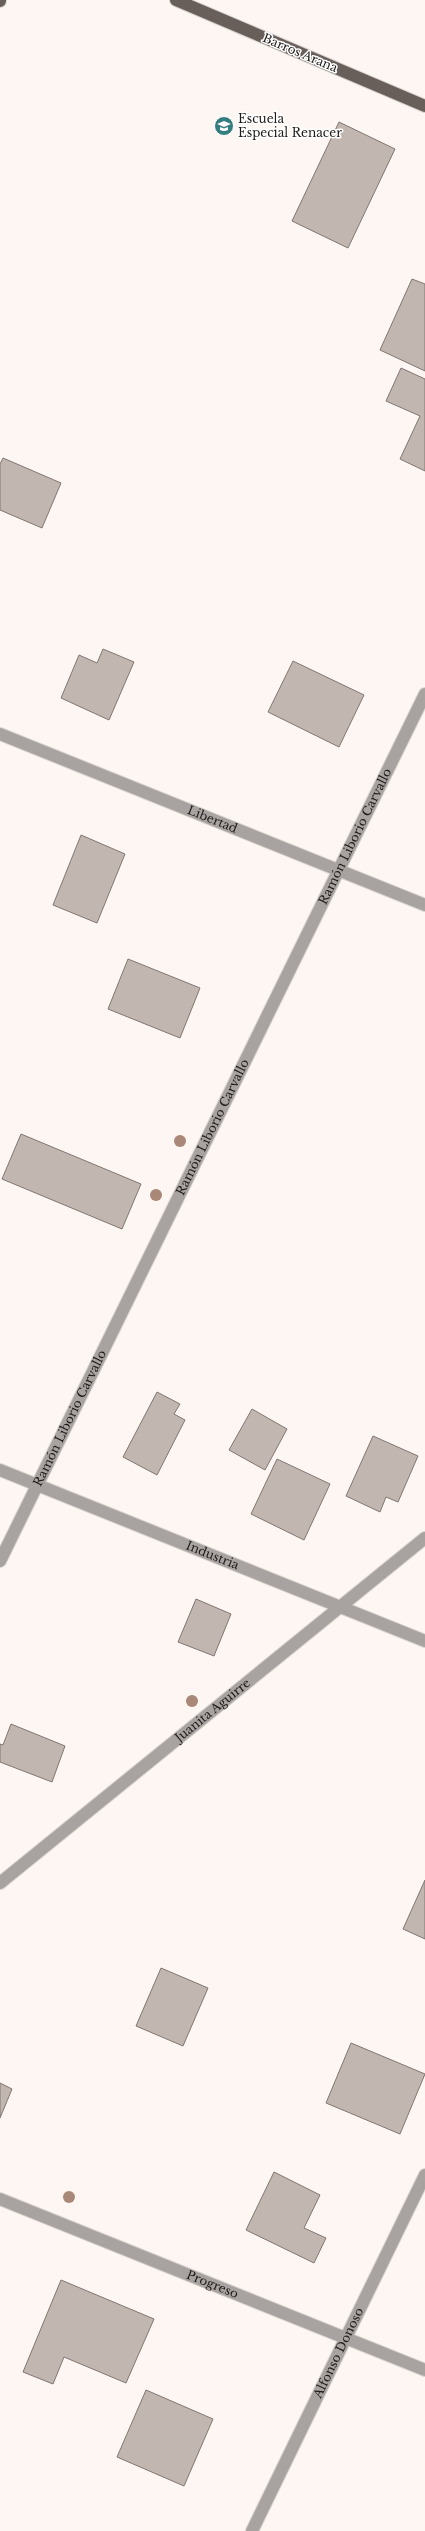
<svg xmlns="http://www.w3.org/2000/svg" width="425" height="2531" font-family="'Libre Baskerville',serif">
	<rect width="100%" height="100%" fill="#fdf6f2"/>
	<path fill="#c2b6b0" stroke="#817671" d="M339,122L395,149L348,248L292,221Z
		M412,279L425,284V371L380,350Z
		M401,368L425,379V471L400,459L420,416L386,401Z
		M3,458L61,483L42,528L0,510V464Z
		M103,649L134,662L109,720L61,698L79,655L97,663Z
		M293,661L364,695L339,747L268,712Z
		M81,835L125,854L97,923L53,905Z
		M128,959L200,988L180,1038L108,1009Z
		M21,1134L141,1184L122,1229L2,1179Z
		M157,1392L180,1404L174,1414L185,1420L157,1475L123,1457Z
		M252,1409L287,1429L265,1470L229,1450Z
		M373,1436L418,1456L398,1502L386,1497L380,1512L346,1496Z
		M277,1459L330,1484L304,1540L251,1514Z
		M196,1599L231,1614L214,1656L178,1642Z
		M11,1724L65,1746L52,1782L0,1762V1744L3,1745Z
		M425,1880V1939L403,1929Z
		M161,1968L208,1988L183,2046L136,2026Z
		M351,2043L425,2074L400,2134L326,2103Z
		M0,2083L12,2089L0,2118Z
		M274,2172L320,2195L304,2228L326,2238L314,2263L246,2230Z
		M61,2280L154,2319L126,2383L64,2357L53,2384L23,2372Z
		M146,2390L213,2419L184,2486L117,2457Z"/>
	<g fill="none" stroke-linecap="round" stroke-linejoin="round">
		<g stroke="#d9d3cf" stroke-width="14">
			<g id="minor">
				<path id="s1" d="M0,734L425,905"/>
				<path id="s2" d="M0,1470L425,1641"/>
				<path id="s3" d="M0,1561L425,694"/>
				<path id="s4" d="M0,1883L425,1538"/>
				<path id="s5" d="M0,2199L425,2370"/>
				<path id="s6" d="M252,2531L425,2175"/>
			</g>
		</g>
		<g stroke="#d9d3cf" stroke-width="14">
			<path id="major" d="M176,0L425,106
				M0,1V0"/>
		</g>
		<use href="#minor" stroke="#a8a3a1" stroke-width="12"/>
		<use href="#major" stroke="#685e5a" stroke-width="12"/>
	</g>
	<g fill="#a98877">
		<circle cx="180" cy="1141" r="6"/>
		<circle cx="156" cy="1195" r="6"/>
		<circle cx="192" cy="1701" r="6"/>
		<circle cx="69" cy="2197" r="6"/>
	</g>
	<defs>
		<g id="school-disc" transform="scale(1)"><circle r="9.5" fill="#347d7e" stroke="#fff"/><path d="M0-5L7-2L0 1L-7-2ZM-4 1L0 2.5L4 1V4Q0 6-4 4Z" fill="#fff"/></g>
	</defs>
	<g fill-rule="evenodd">
		<use href="#school-disc" x="224" y="126"/>
	</g>
	<g text-anchor="middle" stroke-width="3" stroke-linejoin="round" paint-order="stroke">
		<g font-size="12" fill="#1f1b19" stroke="#fff">
			<text transform="translate(300 53) rotate(23)" y="4">Barros Arana</text>
			<text dy="4" stroke="none"><textPath href="#s1" startOffset="229">Libertad</textPath></text>
			<text dy="4" stroke="none"><textPath href="#s3" startOffset="807">Ramón Liborio Carvallo</textPath></text>
			<text dy="4" stroke="none"><textPath href="#s3" startOffset="483">Ramón Liborio Carvallo</textPath></text>
			<text dy="4" stroke="none"><textPath href="#s3" startOffset="159">Ramón Liborio Carvallo</textPath></text>
			<text dy="4" stroke="none"><textPath href="#s2" startOffset="229">Industria</textPath></text>
			<text dy="4" stroke="none"><textPath href="#s4" startOffset="274">Juanita Aguirre</textPath></text>
			<text dy="4" stroke="none"><textPath href="#s5" startOffset="229">Progreso</textPath></text>
			<text dy="4" stroke="none"><textPath href="#s6" startOffset="198">Alfonso Donoso</textPath></text>
		</g>
		<g font-size="12" fill="#1f1b19" stroke="#fff" text-anchor="start">
			<text x="238" y="123">Escuela<tspan x="238" dy="14">Especial Renacer</tspan></text>
		</g>
	</g>
</svg>
